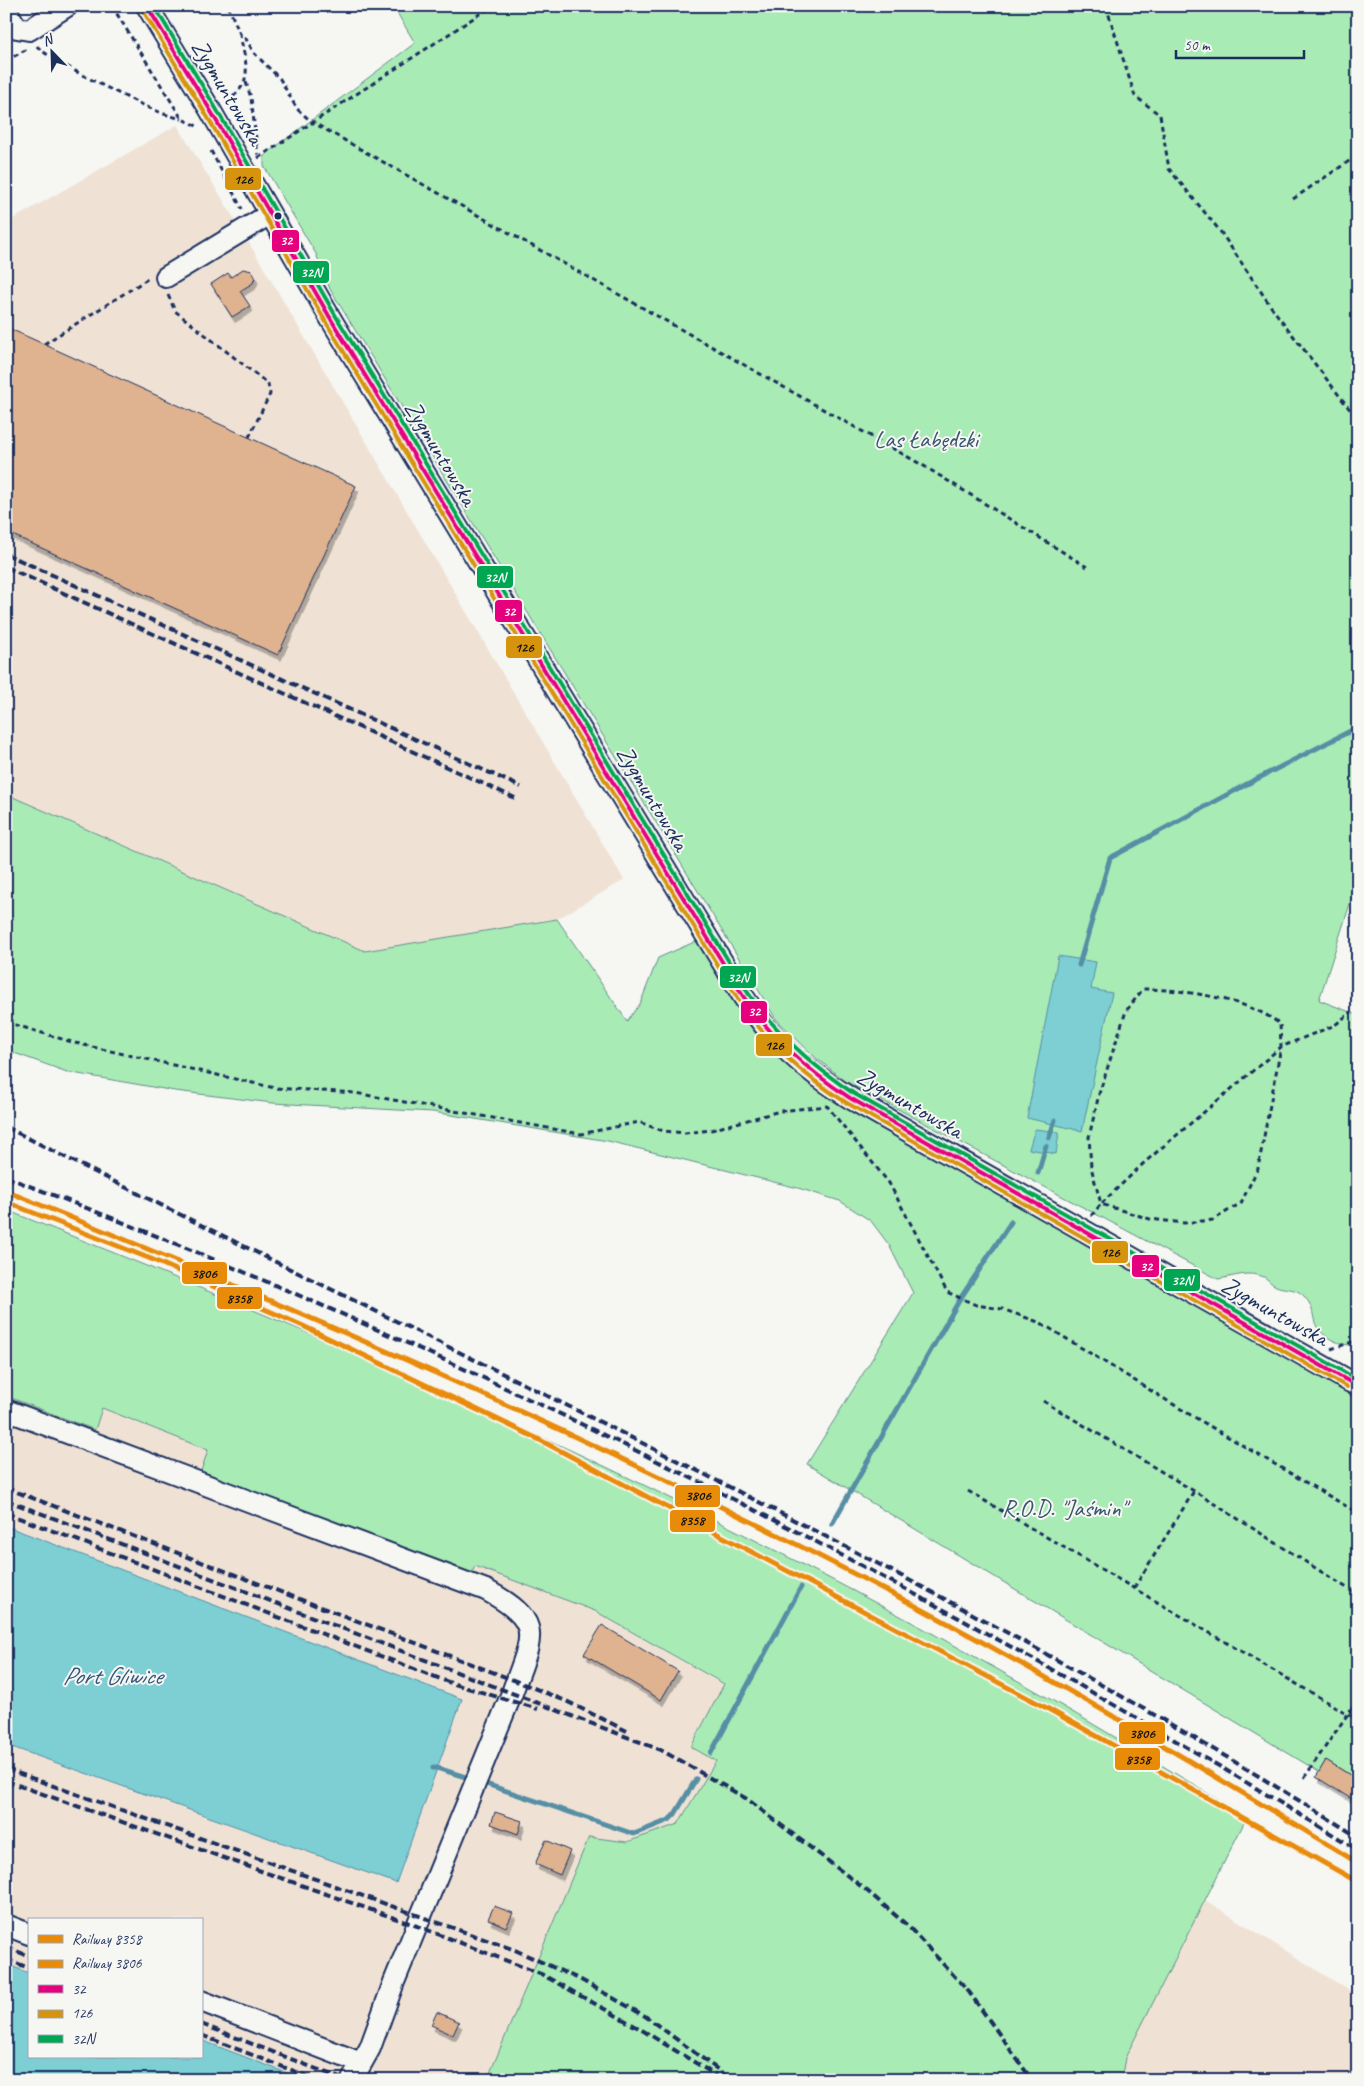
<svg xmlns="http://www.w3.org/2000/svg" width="1364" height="2086" font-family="Caveat,sans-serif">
	<defs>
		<filter id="shadow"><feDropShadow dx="3" dy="5.5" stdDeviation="0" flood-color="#0004"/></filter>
	</defs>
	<rect width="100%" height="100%" fill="#f6f6f2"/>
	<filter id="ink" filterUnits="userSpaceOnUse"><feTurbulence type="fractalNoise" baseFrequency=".02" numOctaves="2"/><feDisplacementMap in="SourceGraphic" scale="10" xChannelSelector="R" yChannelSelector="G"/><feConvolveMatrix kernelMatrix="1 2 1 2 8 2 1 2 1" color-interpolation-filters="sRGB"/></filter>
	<g filter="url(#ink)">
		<path fill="#efe2d5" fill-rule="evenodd" d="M177,125L242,231L624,880L557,919L365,951L6,794V223Z
			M6,1396L94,1430L102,1408L209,1450L201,1471L472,1574L475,1566L595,1611L724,1685L691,1746L716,1760L678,1825L627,1842L589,1838L487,2080H6ZM29,1920H201V2057H29Z
			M1205,1900L1358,1996V2080H1121L1125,2058Z"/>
		<path fill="#a9ebb5" stroke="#628d8a" d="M393,6H1358V879L1319,1000L1358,1015V1293L1351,1303L1352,1323L1358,1328V1344C1345,1348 1325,1339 1317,1327C1311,1317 1316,1309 1304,1296C1296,1287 1285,1290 1276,1286C1271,1284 1268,1279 1264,1277C1248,1270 1234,1277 1218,1279L847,1082L816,1058L776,1019L330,289L316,254L264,166V156L274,148L415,43Z
			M6,794L365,951L557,919L627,1021L640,1004L658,958L699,940C731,993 760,1049 812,1086L1358,1399V1780L1326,1760L1319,1772L1311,1767L807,1464L913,1293L889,1245L871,1221L840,1201L798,1188L608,1141L433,1112L273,1103L175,1091L67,1072L6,1050Z
			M6,1210C271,1314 534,1426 788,1557C866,1597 944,1639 1020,1682C1097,1725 1172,1772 1247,1817L1125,2058L1121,2080H487L589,1837L627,1842L678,1824L716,1761L691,1747L724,1684L595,1611L475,1566L471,1575L201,1471L208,1450L102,1408L95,1430L6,1396Z"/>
		<path fill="#7dcfd4" stroke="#568fa5" d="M1058,956L1096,962L1091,989L1112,993L1082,1131L1027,1118Z
			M1035,1129L1059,1132L1056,1154L1029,1149Z
			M6,1526L462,1699L396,1883L6,1745Z
			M6,1964L29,1973V2057H201V2040L305,2080H6Z"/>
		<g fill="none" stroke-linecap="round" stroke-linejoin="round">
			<path stroke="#568fa5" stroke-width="5" d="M1079,965L1110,858L1247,784L1358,727
				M1049,1138L1055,1120
				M1038,1173L1046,1146
				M832,1524L960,1299L1011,1222
				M711,1753L801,1587
				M433,1768H437L472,1779
				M480,1782L634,1834L669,1820L675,1814L696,1779"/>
		</g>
		<path fill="#dfb290" stroke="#1b2f5e" filter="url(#shadow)" d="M243,269L252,271L255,277L253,283L240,291L250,306L232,317L211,284L228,273L231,277Z
			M6,327L356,486L278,655L6,532Z
			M602,1625L678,1671L661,1700L584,1654Z
			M1326,1760L1358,1780V1793L1353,1800L1316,1777Z
			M495,1812L522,1821L518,1834L491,1824Z
			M546,1840L570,1851L560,1875L535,1864Z
			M494,1906L513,1913L506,1927L488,1919Z
			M437,2012L459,2022L453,2035L431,2025Z"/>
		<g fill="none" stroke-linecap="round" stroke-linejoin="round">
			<g stroke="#1b2f5e" stroke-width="24">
				<path id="minor" d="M147,6L209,108L332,321L743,996C773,1042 803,1069 850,1098L1358,1386
					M6,10L17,28L29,30L67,6
					M166,277L270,214
					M6,1410L486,1590C546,1623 532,1636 512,1693L394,1982L370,2048L352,2080
					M6,1925L29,1934
					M201,2001L361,2063"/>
			</g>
			<path stroke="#1b2f5e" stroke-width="3" stroke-dasharray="5 4" stroke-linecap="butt" d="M112,6L182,119L197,126
				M228,6L240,34L246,39L254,53L280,79L297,109L312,122L924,466L1087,567
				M1106,6L1135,96L1160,115L1169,169L1220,231L1272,308L1358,420
				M37,46C44,58 141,105 159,112C166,115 174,117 182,119
				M6,61L27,49
				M246,82L251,98L258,155
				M226,102C255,82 246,65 240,35
				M211,151L242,209
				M258,158L492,6
				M1293,199L1358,155
				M168,295L175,311L268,384L270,394L249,437
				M44,344L149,278
				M6,1022L75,1043L275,1088L355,1093L581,1134L639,1122L663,1131L685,1133L711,1130L780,1111L827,1106L889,1183L947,1292L976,1305L1002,1309L1041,1323L1189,1414L1358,1513
				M1091,1216L1101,1204L1150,1219L1184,1223L1213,1220L1241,1203L1258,1168L1281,1047L1280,1024C1249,999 1182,989 1143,989L1126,1011L1099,1094L1089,1137L1091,1167L1101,1204L1145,1162L1281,1047L1335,1025L1351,1012
				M1331,1349L1358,1340
				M1043,1401L1194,1491L1358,1595
				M968,1491L1358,1720
				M1134,1588L1194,1491
				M1304,1778L1358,1699"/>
			<use href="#minor" stroke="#f6f6f2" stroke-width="20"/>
			<path stroke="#1b2f5e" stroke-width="4" stroke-dasharray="8 4" stroke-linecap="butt" d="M6,554L521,787
				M6,567L515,798
				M6,1127C459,1358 926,1566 1358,1837
				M6,1177C477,1355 929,1586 1358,1850
				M6,1488L516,1681L566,1701L627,1731
				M6,1500L661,1750L747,1799L866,1890L908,1926L969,1992L1032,2080
				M6,1513L451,1683L538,1709
				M6,1769L515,1950L581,1980L645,2016L732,2080
				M6,1781L417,1926L541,1974L637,2027L717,2076
				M6,1947L29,1956
				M6,1959L29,1968
				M201,2024L345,2080
				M201,2035L317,2080"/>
			<g stroke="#f6f6f2" stroke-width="8">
				<path id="bus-1" d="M147,6L209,108L332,321L743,996C772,1039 807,1070 850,1098L1350,1382"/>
			</g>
			<g stroke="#f6f6f2" stroke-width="8">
				<path id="bus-2" d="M142,9L204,111L327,324L738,999C767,1043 802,1075 847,1103L1347,1387"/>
			</g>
			<g stroke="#f6f6f2" stroke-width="8">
				<path id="bus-3" d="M154,6L214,105L337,318L748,993C777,1034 811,1065 853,1093L1353,1377"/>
			</g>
			<use href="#bus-1" stroke="#e5007d" stroke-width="4"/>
			<use href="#bus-2" stroke="#d6940e" stroke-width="4"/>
			<use href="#bus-3" stroke="#00a651" stroke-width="4"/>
			<g stroke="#f6f6f2" stroke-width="9">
				<path id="rail-1" d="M6,1202L151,1259L301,1325L536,1438L1043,1706L1358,1882"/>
			</g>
			<g stroke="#f6f6f2" stroke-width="9">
				<path id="rail-2" d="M6,1191C298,1309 585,1434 864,1579C1033,1666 1196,1764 1358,1863"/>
			</g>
			<use href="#rail-1" stroke="#e88b09" stroke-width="5"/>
			<use href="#rail-2" stroke="#e88b09" stroke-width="5"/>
		</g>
	</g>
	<circle fill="#1b2f5e" stroke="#f6f6f2" stroke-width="2" cx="278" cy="216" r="4.5"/>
	<g text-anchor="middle" stroke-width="4" stroke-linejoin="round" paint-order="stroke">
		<g font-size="24" fill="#1b2f5e" stroke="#f6f6f2">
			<text transform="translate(228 92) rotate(59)" y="8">Zygmuntowska</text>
			<text transform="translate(441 453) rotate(59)" y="8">Zygmuntowska</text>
			<text transform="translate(653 798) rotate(59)" y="8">Zygmuntowska</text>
			<text transform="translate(910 1103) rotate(30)" y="8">Zygmuntowska</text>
			<text transform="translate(1275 1311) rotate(29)" y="8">Zygmuntowska</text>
		</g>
		<g font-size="24" fill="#37556f" stroke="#f6f6f2">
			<text x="926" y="447">Las Łabędzki</text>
			<text x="1064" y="1516">R.O.D. "Jaśmin"</text>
		</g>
		<g font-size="25" font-style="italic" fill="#34577c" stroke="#f6f6f2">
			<text x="112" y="1684">Port Gliwice</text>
		</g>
	</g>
	<g stroke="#f6f6f2" stroke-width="2">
		<rect x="224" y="167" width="38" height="24" rx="5" fill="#d6940e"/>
		<rect x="271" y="229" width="29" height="24" rx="5" fill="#e5007d"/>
		<rect x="292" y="260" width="38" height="24" rx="5" fill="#00a651"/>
		<rect x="476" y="565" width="38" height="24" rx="5" fill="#00a651"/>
		<rect x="494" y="599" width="29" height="24" rx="5" fill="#e5007d"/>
		<rect x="505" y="635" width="38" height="24" rx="5" fill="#d6940e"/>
		<rect x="719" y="965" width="38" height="24" rx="5" fill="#00a651"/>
		<rect x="740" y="1000" width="28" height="24" rx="5" fill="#e5007d"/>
		<rect x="755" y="1033" width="38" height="24" rx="5" fill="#d6940e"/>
		<rect x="1091" y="1240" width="38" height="24" rx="5" fill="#d6940e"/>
		<rect x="1131" y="1254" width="29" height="24" rx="5" fill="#e5007d"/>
		<rect x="181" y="1261" width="47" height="24" rx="5" fill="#e88b09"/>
		<rect x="1163" y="1268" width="38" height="24" rx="5" fill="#00a651"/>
		<rect x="216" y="1286" width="47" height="24" rx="5" fill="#e88b09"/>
		<rect x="674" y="1484" width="47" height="24" rx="5" fill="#e88b09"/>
		<rect x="669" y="1509" width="47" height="24" rx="5" fill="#e88b09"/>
		<rect x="1118" y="1721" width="48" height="24" rx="5" fill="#e88b09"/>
		<rect x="1114" y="1747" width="47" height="24" rx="5" fill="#e88b09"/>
	</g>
	<g font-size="14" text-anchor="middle" font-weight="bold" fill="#fff">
		<text x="286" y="245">32</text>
		<text x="311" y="277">32N</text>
		<text x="495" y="582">32N</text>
		<text x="509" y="616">32</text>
		<text x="738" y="982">32N</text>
		<text x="754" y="1016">32</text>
		<text x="1146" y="1271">32</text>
		<text x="1182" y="1285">32N</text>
	</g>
	<g font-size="14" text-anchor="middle" font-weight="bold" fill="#111">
		<text x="243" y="184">126</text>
		<text x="524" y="652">126</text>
		<text x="774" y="1050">126</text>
		<text x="1110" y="1257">126</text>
		<text x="204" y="1278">3806</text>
		<text x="239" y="1303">8358</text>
		<text x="698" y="1500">3806</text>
		<text x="692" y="1525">8358</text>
		<text x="1142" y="1738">3806</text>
		<text x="1138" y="1764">8358</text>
	</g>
	<rect width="1364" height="2086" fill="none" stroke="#f6f6f2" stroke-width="25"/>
	<rect x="12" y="12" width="1339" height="2061" fill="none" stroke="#1b2f5e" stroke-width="2" filter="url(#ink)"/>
	<rect x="28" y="1918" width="175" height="140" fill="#f6f6f2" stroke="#9ea6b7"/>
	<rect x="38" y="1935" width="25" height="8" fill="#e88b09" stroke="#9ea6b7"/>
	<text x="72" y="1944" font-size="15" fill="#1b2f5e">Railway 8358</text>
	<rect x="38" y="1960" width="25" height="8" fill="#e88b09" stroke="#9ea6b7"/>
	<text x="72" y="1968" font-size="15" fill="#1b2f5e">Railway 3806</text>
	<rect x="38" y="1985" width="25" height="8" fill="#e5007d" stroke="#9ea6b7"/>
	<text x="72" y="1994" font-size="15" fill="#1b2f5e">32</text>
	<rect x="38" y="2010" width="25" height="8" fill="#d6940e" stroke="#9ea6b7"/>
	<text x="72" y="2018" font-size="15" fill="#1b2f5e">126</text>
	<rect x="38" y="2035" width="25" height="8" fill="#00a651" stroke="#9ea6b7"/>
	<text x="72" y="2044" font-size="15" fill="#1b2f5e">32N</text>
	<g transform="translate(52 52) rotate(337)" stroke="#f6f6f2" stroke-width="4" paint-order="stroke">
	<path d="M0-4L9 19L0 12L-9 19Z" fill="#1b2f5e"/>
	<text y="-8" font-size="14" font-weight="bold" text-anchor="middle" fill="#1b2f5e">N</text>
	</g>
	<path d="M1176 50v8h128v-8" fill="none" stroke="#1b2f5e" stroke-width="2.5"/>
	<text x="1184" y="50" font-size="15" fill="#1b2f5e" stroke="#f6f6f2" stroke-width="4" paint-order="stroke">50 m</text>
</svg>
